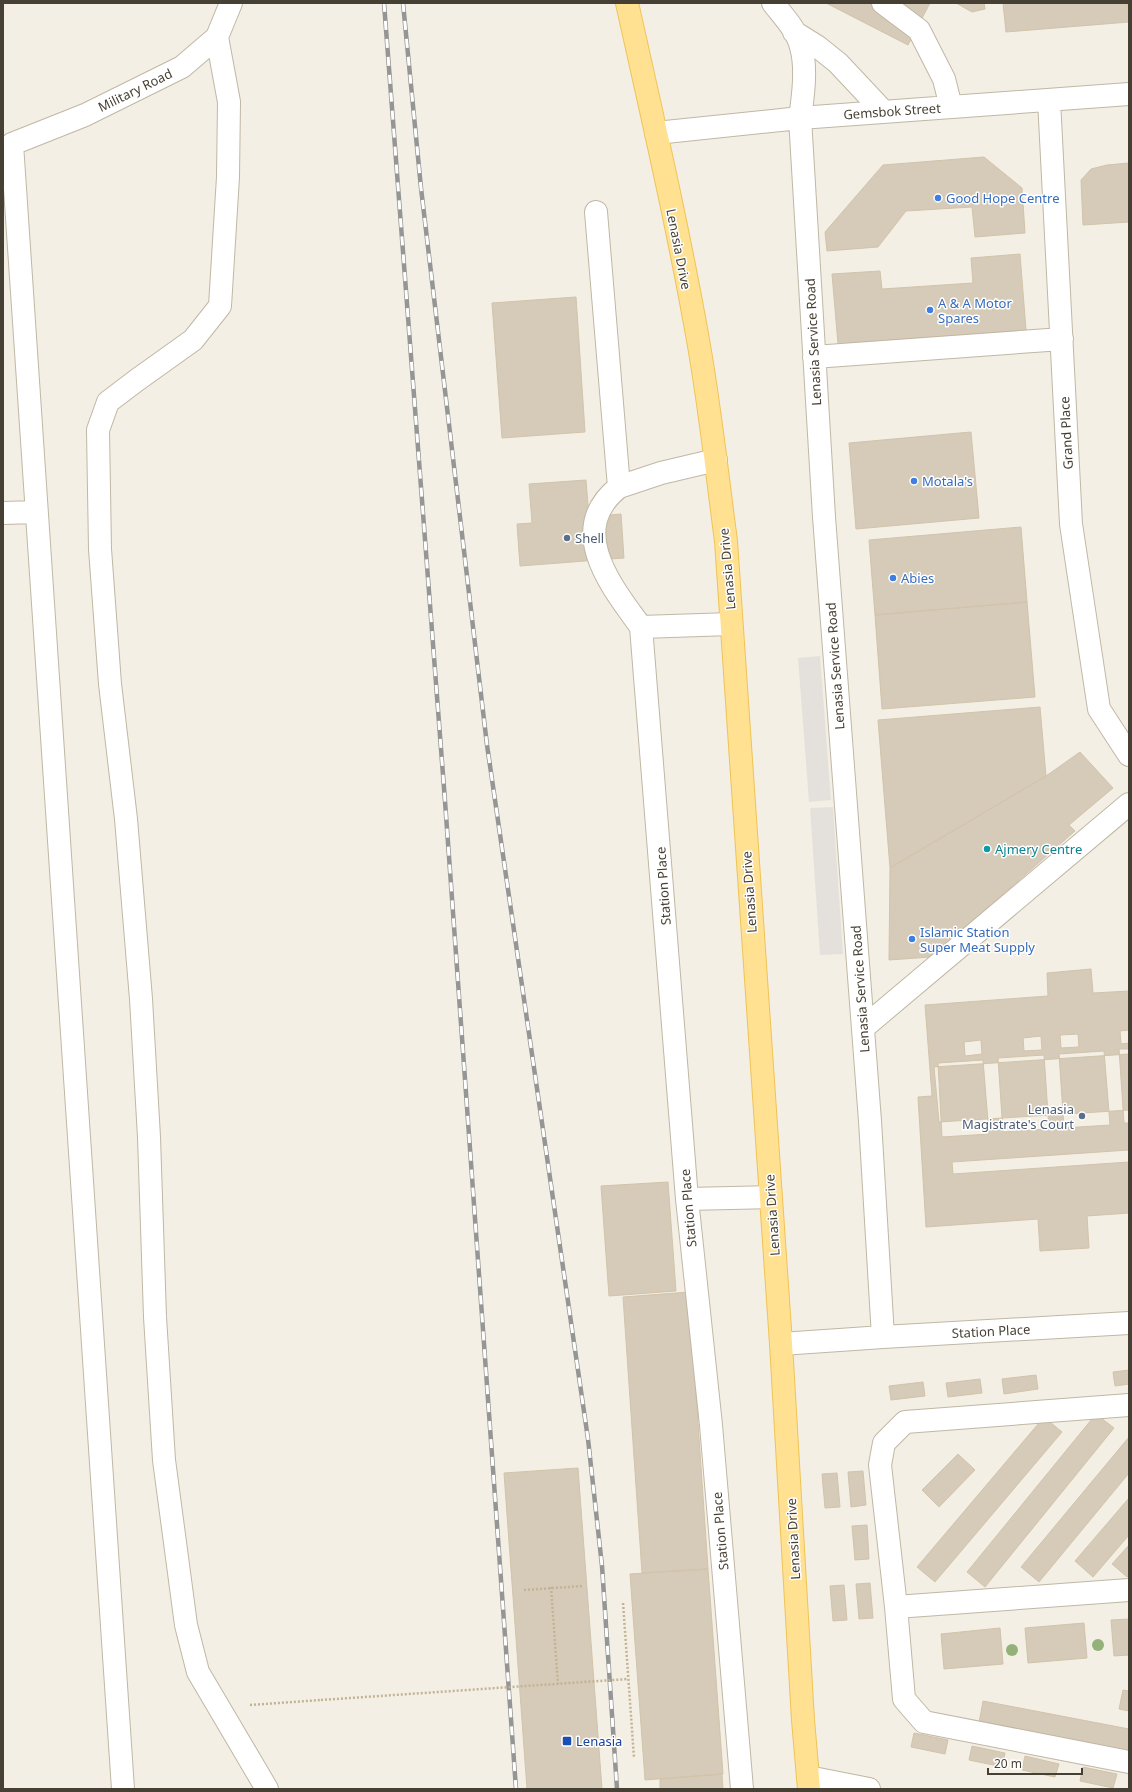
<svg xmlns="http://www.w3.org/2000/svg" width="1132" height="1792" font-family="'Noto Sans',sans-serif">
	<rect width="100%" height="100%" fill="#f4efe4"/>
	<path fill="#e4e1dd" d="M820,656L831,800L809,802L798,658Z
		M833,807L843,954L820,955L810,808Z"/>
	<path fill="#d6cbb8" stroke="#d2c3aa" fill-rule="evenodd" d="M826,3H930L908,45Z
		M956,3H984L985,9L972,12Z
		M1003,3H1128L1129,22L1006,32Z
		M984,157L1022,188L1025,233L975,237L972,207L906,211L878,247L827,251L825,232L883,165Z
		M1129,163V222L1083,225L1081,180L1091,169L1107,165Z
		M1020,254L1026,330L838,344L832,274L880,271L882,289L973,283L971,258Z
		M576,297L585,432L502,438L492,303Z
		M971,432L979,518L856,529L849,443Z
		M586,480L589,517L621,514L624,558L520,566L517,524L532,523L529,484Z
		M1021,527L1027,602L875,615L869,540Z
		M1027,602L1035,697L882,709L875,615Z
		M1040,707L1046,776L890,868L878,720Z
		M1080,752L1113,788L1069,825L1075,831L931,957L889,960L890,868L1046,776Z
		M1091,969L1093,993L1129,991V1030L1120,1031L1121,1044L1129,1043V1054L934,1067L939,1122L1129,1110V1150L952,1162L953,1174L1129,1162V1213L1087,1216L1089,1248L1040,1251L1038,1219L926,1227L918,1097L932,1096L925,1005L1048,996L1047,973ZM1078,1034L1079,1047L1061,1048L1060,1035ZM1041,1036L1042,1050L1024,1051L1023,1038ZM981,1040L982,1054L965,1056L964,1042Z
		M1119,1049H1129V1123H1124Z
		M1104,1051L1110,1125L1064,1128L1059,1054Z
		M1044,1055L1049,1129L1003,1132L998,1058Z
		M983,1060L989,1134L942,1137L938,1063Z
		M668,1182L676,1291L609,1296L601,1186Z
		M689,1292L708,1569L642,1573L623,1297Z
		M1129,1370V1384L1115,1386L1113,1372Z
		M1036,1375L1038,1389L1004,1394L1002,1379Z
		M980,1379L982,1393L948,1397L946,1383Z
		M923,1382L925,1396L891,1400L889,1386Z
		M1096,1414L1114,1428L985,1587L967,1572Z
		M1044,1417L1062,1432L935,1582L917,1567Z
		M1129,1437V1473L1039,1582L1021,1567Z
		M958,1454L975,1470L939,1507L922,1490Z
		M578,1468L602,1789H527L504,1473Z
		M863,1471L866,1505L851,1507L848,1472Z
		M837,1473L840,1507L825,1508L822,1474Z
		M1129,1498V1535L1093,1577L1075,1561Z
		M867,1525L869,1559L855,1560L852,1526Z
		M1129,1545V1575L1127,1577L1112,1564Z
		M708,1569L723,1774L645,1780L630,1574Z
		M870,1583L873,1618L859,1619L856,1584Z
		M844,1585L847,1620L833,1621L830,1586Z
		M1129,1619V1655L1114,1656L1111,1620Z
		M1084,1623L1087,1658L1028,1663L1025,1628Z
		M1000,1628L1003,1664L944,1669L941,1634Z
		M1123,1690L1129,1691V1711L1119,1709Z
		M983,1701L1129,1729V1752L979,1723Z
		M914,1733L948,1740L945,1754L911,1747Z
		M972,1746L1005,1753L1003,1767L969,1760Z
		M1025,1756L1059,1764L1055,1777L1022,1770Z
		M1083,1767L1117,1774L1113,1788L1080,1781Z
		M722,1774L723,1789H660V1779Z"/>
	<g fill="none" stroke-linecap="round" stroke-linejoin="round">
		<g stroke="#c0b7a5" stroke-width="24">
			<path id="minor" d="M773,3C783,16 797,30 801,47C807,68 803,97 800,118L824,517L870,1121L883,1337
				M883,3L919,30L944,79L951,107
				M794,32L818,47L838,63L883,111
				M217,37L229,102L228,177L220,306L193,340L137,380L108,402L98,430L100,549L110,684L126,819L141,999L149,1137L155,1317L164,1460L186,1625L198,1672L267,1789
				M1049,100L1071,524L1099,709L1129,755
				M656,133L800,118L1129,94
				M12,144L123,1789
				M3,153L12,144L85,115L182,67L217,37L231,3
				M596,212L619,487C565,530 612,587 641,627
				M814,357L1062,339
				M619,487L661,473L716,460
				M3,513L36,512
				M641,627L687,1199L711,1425L742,1789
				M641,627L731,624
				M863,1028L1129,804
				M687,1199L770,1197
				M781,1344L883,1337L1129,1323
				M1129,1405L905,1422L884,1443L880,1465L896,1607L904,1699L924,1722L1129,1762
				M896,1607L1129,1590
				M808,1777L869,1789"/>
		</g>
		<g stroke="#efc356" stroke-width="24">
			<path id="major" d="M627,3C652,115 678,227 698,340C710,407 717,474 726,541L781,1344L803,1720L809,1789"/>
		</g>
		<path stroke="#c3b395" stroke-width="2.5" stroke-dasharray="2 2" stroke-linecap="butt" d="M551,1587L558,1684
			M524,1590L583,1586
			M623,1603L634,1758
			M250,1705L321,1700"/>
		<use href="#minor" stroke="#fff" stroke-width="22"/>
		<use href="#major" stroke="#ffe191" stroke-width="22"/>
		<g stroke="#959595" stroke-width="4.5">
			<path id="rail" d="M384,3L445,801L516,1789
				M403,3L421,188L487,745L588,1439L602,1566L617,1789"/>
		</g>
		<use href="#rail" stroke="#fff" stroke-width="3" stroke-dasharray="9" stroke-linecap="butt"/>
		<path stroke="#c3b395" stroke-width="2.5" stroke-dasharray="2 2" stroke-linecap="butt" d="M321,1700L628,1679"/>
	</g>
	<g fill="#93b179">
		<circle cx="1098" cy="1645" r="6"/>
		<circle cx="1012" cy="1650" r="6"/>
	</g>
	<g fill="#3f7fe0" stroke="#fff" stroke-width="1.5">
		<circle cx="938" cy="198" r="4"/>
		<circle cx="930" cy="310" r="4"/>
		<circle cx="914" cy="481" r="4"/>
		<circle cx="893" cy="578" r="4"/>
		<circle cx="912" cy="939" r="4"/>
	</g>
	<g fill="#5c6f8a" stroke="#fff" stroke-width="1.5">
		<circle cx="567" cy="538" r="4"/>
		<circle cx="1082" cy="1116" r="4"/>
	</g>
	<circle fill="#0f9aa8" stroke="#fff" stroke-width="1.5" cx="987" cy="849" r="4"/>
	<rect fill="#1a4fb4" stroke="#fff" stroke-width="1.5" x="562" y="1736" width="10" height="10" rx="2"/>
	<g text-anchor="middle" stroke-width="3" stroke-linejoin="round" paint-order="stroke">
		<g font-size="13" fill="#463f33" stroke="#fff">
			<text transform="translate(135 90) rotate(-26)" y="5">Military Road</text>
			<text transform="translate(892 111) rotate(-4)" y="5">Gemsbok Street</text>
			<text transform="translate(679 249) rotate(79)" y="5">Lenasia Drive</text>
			<text transform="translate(813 342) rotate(-93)" y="5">Lenasia Service Road</text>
			<text transform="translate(1066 433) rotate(-93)" y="5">Grand Place</text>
			<text transform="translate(727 569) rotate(-95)" y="5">Lenasia Drive</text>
			<text transform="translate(835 666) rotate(-94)" y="5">Lenasia Service Road</text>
			<text transform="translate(663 886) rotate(-94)" y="5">Station Place</text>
			<text transform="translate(749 892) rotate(-94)" y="5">Lenasia Drive</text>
			<text transform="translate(860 989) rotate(-94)" y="5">Lenasia Service Road</text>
			<text transform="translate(688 1208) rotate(-95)" y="5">Station Place</text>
			<text transform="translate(772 1215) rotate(-94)" y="5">Lenasia Drive</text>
			<text transform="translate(991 1331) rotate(-3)" y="5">Station Place</text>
			<text transform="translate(720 1531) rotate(-95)" y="5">Station Place</text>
			<text transform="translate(793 1539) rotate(-93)" y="5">Lenasia Drive</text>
		</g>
		<g font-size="13" fill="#366cbe" stroke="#fff" text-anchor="start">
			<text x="946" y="203">Good Hope Centre</text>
			<text x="938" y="308">A &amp; A Motor<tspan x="938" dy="15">Spares</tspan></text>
			<text x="922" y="486">Motala's</text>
			<text x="901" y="583">Abies</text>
			<text x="920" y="937">Islamic Station<tspan x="920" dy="15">Super Meat Supply</tspan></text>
		</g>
		<g font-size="13" fill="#4e5e75" stroke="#fff" text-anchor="start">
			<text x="575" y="543">Shell</text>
			<text x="1074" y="1114" text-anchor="end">Lenasia<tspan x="1074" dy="15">Magistrate's Court</tspan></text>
		</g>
		<g font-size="13" fill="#0d838f" stroke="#fff" text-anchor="start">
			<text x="995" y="854">Ajmery Centre</text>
		</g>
		<g font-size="13" fill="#164399" stroke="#fff" text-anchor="start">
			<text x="576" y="1746">Lenasia</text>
		</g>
	</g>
	<rect width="1132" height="1792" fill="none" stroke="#463f33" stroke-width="8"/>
	<path d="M988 1768v6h94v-6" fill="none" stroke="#463f33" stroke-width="2"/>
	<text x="994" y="1768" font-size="12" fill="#463f33" stroke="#ffffff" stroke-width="3" paint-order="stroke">20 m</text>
</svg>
